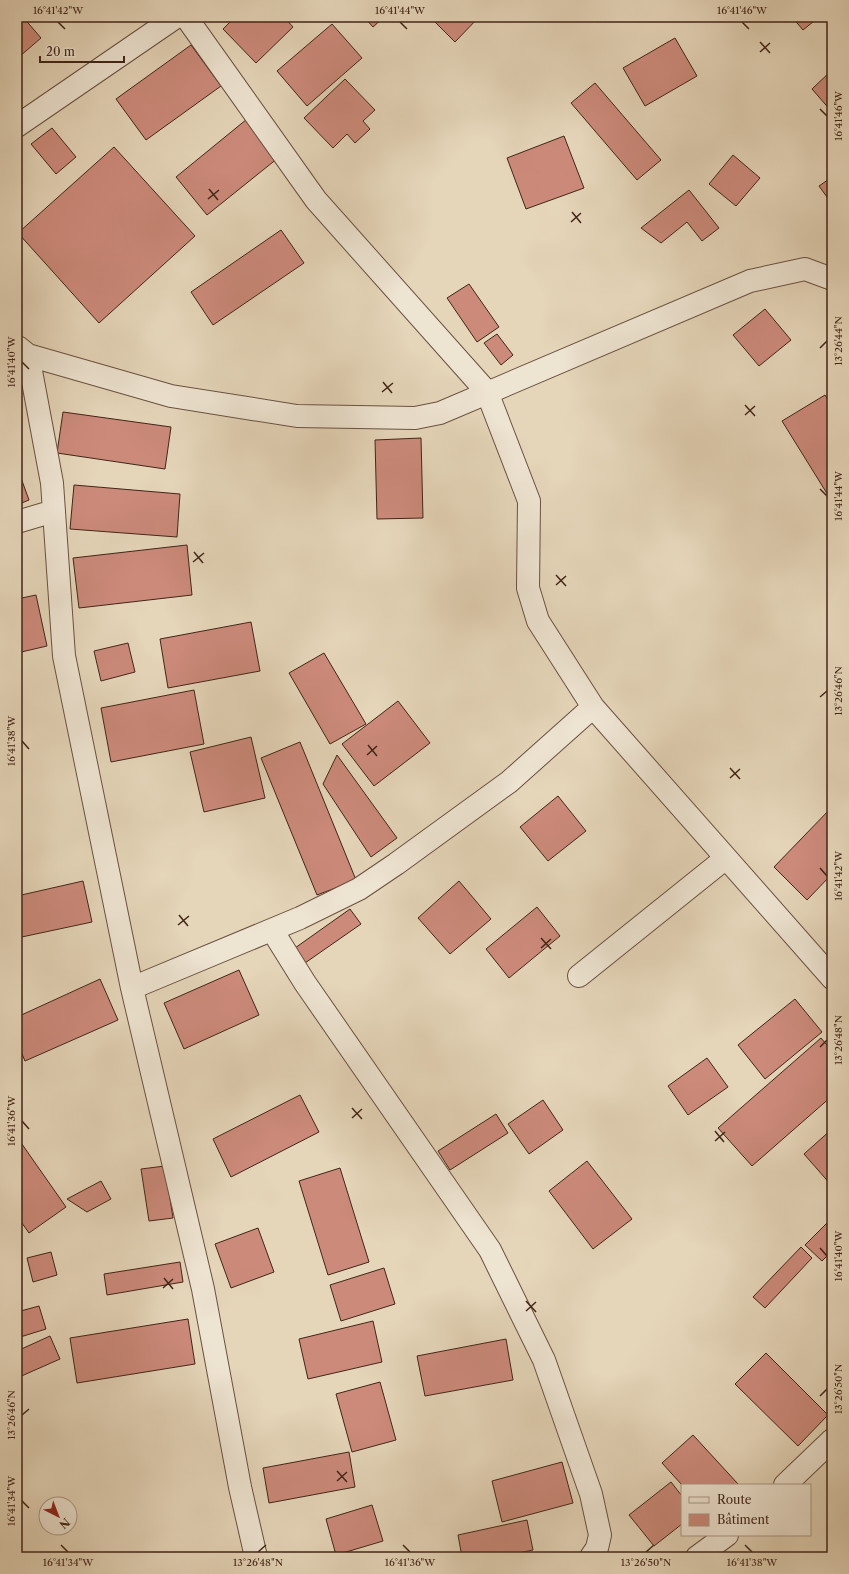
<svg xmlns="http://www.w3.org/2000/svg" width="849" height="1574" font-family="'Libre Caslon Text',serif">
	<rect width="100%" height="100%" fill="#e5d5b9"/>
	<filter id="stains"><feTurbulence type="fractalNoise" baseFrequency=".005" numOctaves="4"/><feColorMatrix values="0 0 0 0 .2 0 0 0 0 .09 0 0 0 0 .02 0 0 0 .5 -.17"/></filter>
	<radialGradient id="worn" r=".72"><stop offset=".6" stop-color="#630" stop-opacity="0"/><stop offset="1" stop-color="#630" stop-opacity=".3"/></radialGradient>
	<path fill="#cc8a7b" stroke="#412517" d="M17,17H23L41,38L19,57L17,55Z
		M235,17H284L293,27L256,63L223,29Z
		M364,17H384L373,27Z
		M430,17H479L455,42Z
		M792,17H819L803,30Z
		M332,24L362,58L307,106L277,71Z
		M675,38L697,76L645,106L623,68Z
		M191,45L221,86L146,140L116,99Z
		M832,70V112L812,89Z
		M345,79L375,110L363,121L370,129L355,143L347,134L333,148L304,118Z
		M595,83L661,160L637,180L571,103Z
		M247,119L278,158L207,215L176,177Z
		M52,128L76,157L56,174L31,144Z
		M564,136L584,188L526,209L507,158Z
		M114,147L195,236L99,323L18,233Z
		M733,155L760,178L736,206L709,184Z
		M832,177V204L819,186Z
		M689,190L719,228L702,241L687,222L661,243L641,228Z
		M281,230L304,263L213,325L191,292Z
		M469,284L499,327L477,342L447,298Z
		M765,309L791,340L759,366L733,335Z
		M497,334L513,355L501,365L484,343Z
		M825,395L832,406V500H831L782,421Z
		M63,412L171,427L165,469L57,453Z
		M421,438L423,518L377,519L375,440Z
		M17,467L29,500L17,505Z
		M74,485L180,494L177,537L70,529Z
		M187,545L192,595L79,608L73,558Z
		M36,595L47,646L17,653V599Z
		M251,622L260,671L168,688L160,639Z
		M128,643L135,672L101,681L94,651Z
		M324,653L366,724L330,744L289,673Z
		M194,690L204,744L111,762L101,708Z
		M398,701L430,743L374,786L342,744Z
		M251,737L265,798L204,812L190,752Z
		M300,742L356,880L317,895L261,758Z
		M337,755L397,838L371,857L323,784Z
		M558,796L586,831L548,861L520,827Z
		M832,807V874L807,900L774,867Z
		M83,881L92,922L17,938V896Z
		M459,881L491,919L450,954L418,918Z
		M537,907L560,936L509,978L486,949Z
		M350,909L361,924L305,963L295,948Z
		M239,970L259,1015L184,1049L164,1003Z
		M100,979L118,1020L25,1061L17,1042V1017Z
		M795,999L822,1032L765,1079L738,1045Z
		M821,1038L832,1051V1096L752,1166L718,1128Z
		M707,1058L728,1087L688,1115L668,1086Z
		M300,1095L319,1132L231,1177L213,1139Z
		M543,1100L563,1130L529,1154L508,1124Z
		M496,1114L508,1133L450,1170L438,1151Z
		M832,1129V1186L804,1154Z
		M17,1137L66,1207L29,1233L17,1216Z
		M587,1161L632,1219L593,1249L549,1191Z
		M165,1166L173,1218L149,1221L141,1169Z
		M340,1168L369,1262L328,1275L299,1181Z
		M101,1181L111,1199L87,1212L67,1199Z
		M832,1218V1251L822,1261L805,1245Z
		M258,1228L274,1272L231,1288L215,1244Z
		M801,1247L812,1258L765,1308L753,1297Z
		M51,1252L57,1275L33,1282L27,1258Z
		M180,1262L183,1282L107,1295L104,1274Z
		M384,1268L395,1304L341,1321L330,1285Z
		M39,1306L46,1329L17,1338V1312Z
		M188,1319L195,1364L77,1383L70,1338Z
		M373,1321L382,1362L308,1379L299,1339Z
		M50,1336L60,1359L17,1378V1351Z
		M506,1339L513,1380L425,1396L417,1356Z
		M766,1353L828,1415L798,1446L735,1384Z
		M380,1382L396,1440L352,1452L336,1394Z
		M693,1435L739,1485H682L662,1463Z
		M349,1452L355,1487L269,1503L263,1468Z
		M562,1462L573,1503L502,1522L492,1481Z
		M671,1482L682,1496V1524L654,1546L629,1515Z
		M372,1505L383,1541L336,1555L326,1519Z
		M527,1520L533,1550L500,1557H462L458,1535Z"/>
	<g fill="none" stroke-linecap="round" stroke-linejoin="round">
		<g stroke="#6a5140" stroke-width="24">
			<path id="minor" d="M186,17L316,200L487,392L529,501L528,588L538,621L593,707L832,978
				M17,126L176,17
				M18,347L28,355L171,396L297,416L415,418L440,413L750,281L805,269L832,279
				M28,355L52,483L64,656L132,988L203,1289L240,1487L256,1557
				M17,522L54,511
				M272,930L305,983L490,1250L544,1360L591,1494L600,1535L597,1548L591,1557
				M579,976L726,858
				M132,988L300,918L359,889L396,864L509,782L593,707
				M785,1485L832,1440
				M697,1557L727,1535"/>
		</g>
		<use href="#minor" stroke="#eee4d2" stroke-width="22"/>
	</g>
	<path fill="none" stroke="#412517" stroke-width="1.5" d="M58,22L65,29M400,22L407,29M742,22L749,29M760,42L770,53M760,52L770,43M820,109L827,116M209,189L218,200M208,199L219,190M572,212L581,223M571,222L581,213M820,348L827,341M22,362L29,369M383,382L392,393M382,392L393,383M745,405L755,416M745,415L755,406M820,489L827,496M194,552L203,563M193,562L204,553M556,575L566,586M556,585L566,576M820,697L827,691M22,741L29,749M368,745L377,756M367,755L377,746M730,768L740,779M730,778L740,769M820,868L827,876M179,915L188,926M178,925L189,916M541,938L551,949M541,948L551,939M820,1047L827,1040M352,1108L362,1119M352,1118L362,1109M22,1121L29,1129M715,1131L724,1142M715,1141L725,1132M820,1248L827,1256M164,1278L173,1289M163,1288L173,1279M526,1301L536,1312M526,1311L536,1302M820,1396L827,1389M22,1415L29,1409M337,1471L347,1482M337,1481L347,1472M22,1501L29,1508M61,1545L68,1552M403,1545L410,1552M745,1545L752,1552M258,1552L266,1545M646,1552L654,1545"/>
	<rect width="849" height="1574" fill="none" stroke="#e5d5b9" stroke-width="44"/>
	<rect x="681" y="1484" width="130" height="52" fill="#eee4d2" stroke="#a99887"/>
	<rect x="689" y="1497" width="20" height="6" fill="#eee4d2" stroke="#a99887"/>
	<text x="717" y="1504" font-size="12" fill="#412517">Route</text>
	<rect x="689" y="1514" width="20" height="12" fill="#cc8a7b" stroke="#a99887"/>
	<text x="717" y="1524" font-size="12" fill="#412517">Bâtiment</text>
	<g transform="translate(58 1516) rotate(138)"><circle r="19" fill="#eee4d2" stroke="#a99887"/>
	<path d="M0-3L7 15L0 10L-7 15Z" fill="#8f2418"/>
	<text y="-6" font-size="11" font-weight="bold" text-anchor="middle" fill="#412517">N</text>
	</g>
	<path d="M40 56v6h84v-6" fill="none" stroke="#412517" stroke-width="2"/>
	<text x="46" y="56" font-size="12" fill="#412517" stroke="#eee4d2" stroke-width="3" paint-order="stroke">20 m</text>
	<rect x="22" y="22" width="805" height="1530" fill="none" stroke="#412517" stroke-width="1.5"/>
	<g font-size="10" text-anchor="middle" fill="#412517">
		<text x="58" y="14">16°41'42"W</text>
		<text x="400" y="14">16°41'44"W</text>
		<text x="742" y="14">16°41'46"W</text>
		<text transform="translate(838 116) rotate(-90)" y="4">16°41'46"W</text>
		<text transform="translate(838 341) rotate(-90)" y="4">13°26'44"N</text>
		<text transform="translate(11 362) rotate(-90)" y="4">16°41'40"W</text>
		<text transform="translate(838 496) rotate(-90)" y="4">16°41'44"W</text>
		<text transform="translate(838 691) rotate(-90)" y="4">13°26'46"N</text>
		<text transform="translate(11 741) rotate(-90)" y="4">16°41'38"W</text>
		<text transform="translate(838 876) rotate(-90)" y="4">16°41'42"W</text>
		<text transform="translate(838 1040) rotate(-90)" y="4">13°26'48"N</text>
		<text transform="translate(11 1121) rotate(-90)" y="4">16°41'36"W</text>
		<text transform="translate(838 1256) rotate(-90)" y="4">16°41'40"W</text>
		<text transform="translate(838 1389) rotate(-90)" y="4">13°26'50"N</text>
		<text transform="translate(11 1415) rotate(-90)" y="4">13°26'46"N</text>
		<text transform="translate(11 1501) rotate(-90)" y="4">16°41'34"W</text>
		<text x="68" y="1566">16°41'34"W</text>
		<text x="258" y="1566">13°26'48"N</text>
		<text x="410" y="1566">16°41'36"W</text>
		<text x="646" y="1566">13°26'50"N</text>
		<text x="752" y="1566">16°41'38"W</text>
	</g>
	<rect width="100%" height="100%" filter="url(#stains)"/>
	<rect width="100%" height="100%" fill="url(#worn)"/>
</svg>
